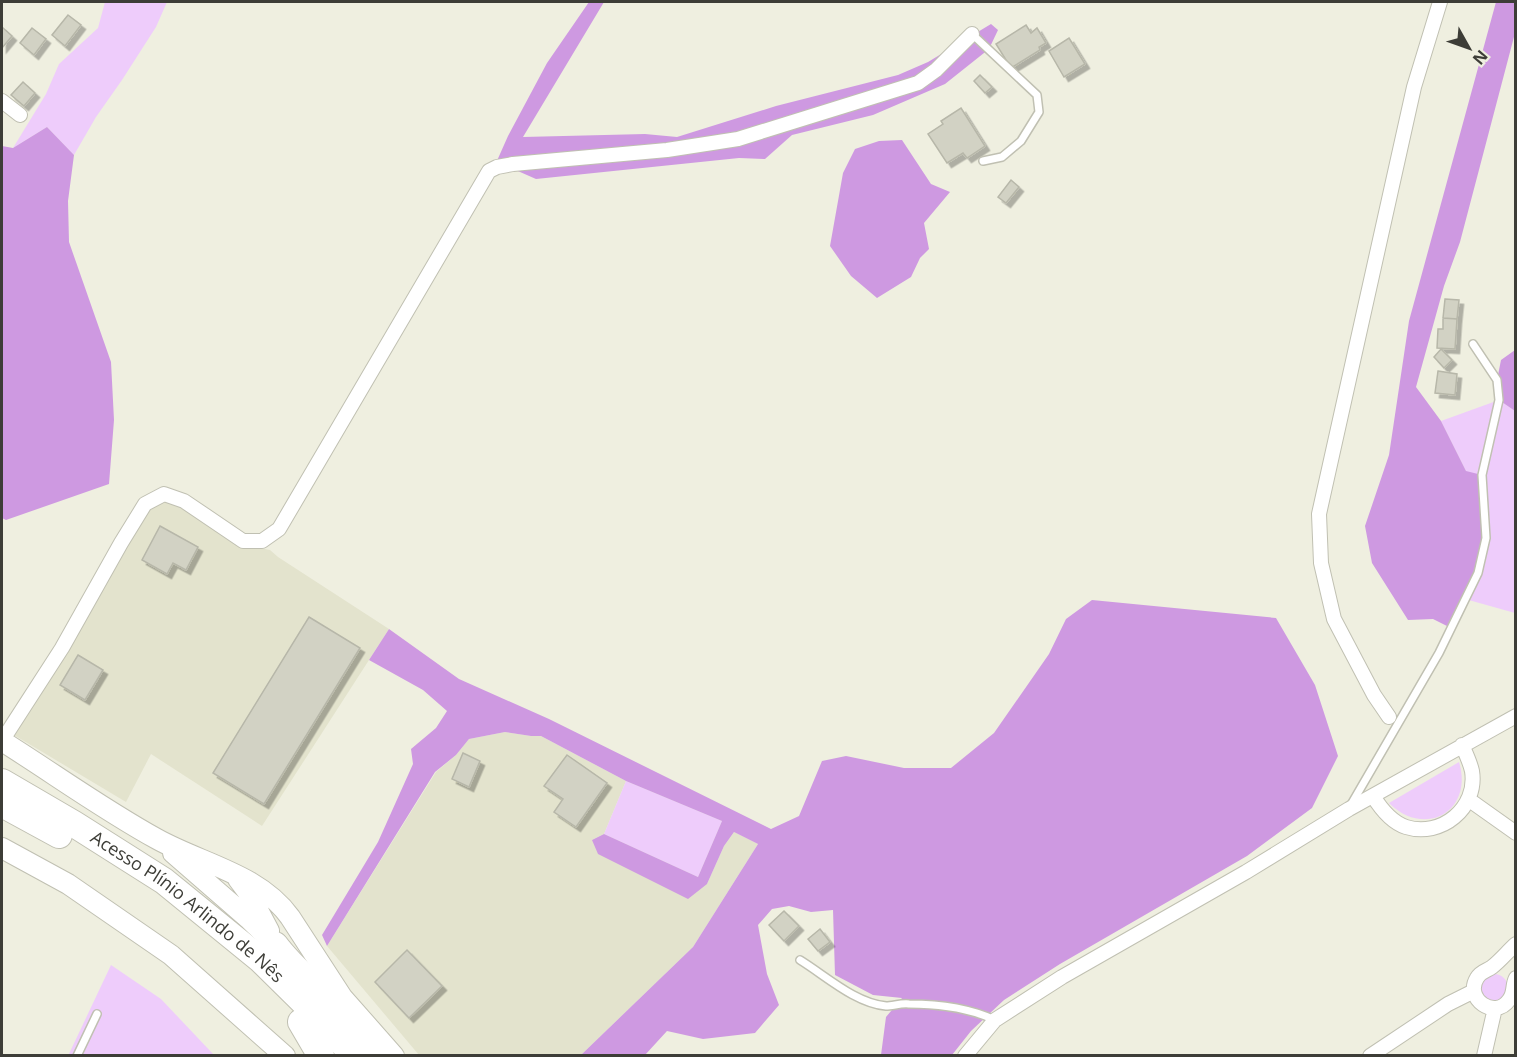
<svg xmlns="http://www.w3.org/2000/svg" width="1517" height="1057" font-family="'Open Sans',sans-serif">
	<defs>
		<filter id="shadow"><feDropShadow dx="4.5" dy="4.5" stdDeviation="0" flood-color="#0004"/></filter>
	</defs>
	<rect width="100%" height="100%" fill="#efefe0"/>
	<path fill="#e3e3cd" d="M164,500L184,507L241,544L270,550L278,557L389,629L262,826L151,754L126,802L14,735L68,648L124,548L150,507Z
		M505,732L531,736H541L626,781L604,834L592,840L707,884L724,846L734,832L758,844L693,947L581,1055H419L327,946L436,772L456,755L469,739Z"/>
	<path fill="#eeccfb" d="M105,2H167L156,27L122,80L96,117L74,155L47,127L13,148L46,94L59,64L98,28Z
		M1499,400L1515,411V613L1465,599L1466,471L1441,421Z
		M1459,762C1474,811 1425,839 1389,803Z
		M626,781L722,821L698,877L604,834Z
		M111,965L161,999L214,1055L68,1056Z
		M1480 988a14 14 0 1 1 28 0a14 14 0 1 1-28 0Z"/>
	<path fill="#ce99e1" d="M589,2H604L523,137L645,134L677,137L776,106L898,75L928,62L991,24L998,30L989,49L945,84L873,115L792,135L765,159L739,158L536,179L511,168L492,172L508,136L547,63Z
		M1496,2H1515V33L1460,242L1444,286L1416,387L1441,421L1466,471L1482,475L1486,538L1478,573L1451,628L1433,619L1408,620L1372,563L1365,526L1389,455L1409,321Z
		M47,127L74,155L68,201L69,242L111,362L114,420L109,484L6,520L2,518V146L13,148Z
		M902,140L931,184L950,192L924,223L929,249L920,258L911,277L877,298L851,276L830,246L843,173L855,149L879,141Z
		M1515,350V411L1499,400L1497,380L1501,360Z
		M1092,600L1276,618L1315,685L1338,756L1312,808L1247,856L1060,964L1004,1000L971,1031L952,1055H881L886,1017L902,998L873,995L835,975L833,910L811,912L789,906L772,909L758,925L767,974L779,1005L755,1033L703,1039L667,1031L645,1055H581L693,947L758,844L734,832L724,846L707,884L688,899L598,854L592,840L604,834L698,877L722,821L626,781L541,736H531L505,732L469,739L456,755L435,772L327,946L322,935L378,842L413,764L411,749L436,728L447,711L423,690L369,660L389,629L459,679L549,719L771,829L799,816L822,761L846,756L904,768H951L994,733L1049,654L1066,619Z"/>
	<path fill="#d2d2c4" stroke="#b7b7a9" stroke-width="1.5" filter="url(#shadow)" d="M68,15L81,25L65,46L52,35Z
		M1026,25L1031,33L1037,28L1046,43L1039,47L1040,50L1011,68L996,44Z
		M2,27L12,36L2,48Z
		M32,28L46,39L34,55L20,43Z
		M1069,38L1085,64L1064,77L1049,51Z
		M980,75L992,87L985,93L974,81Z
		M23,82L35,93L24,106L11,95Z
		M961,108L985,146L967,158L963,153L947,163L928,134L943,124L941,121Z
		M1011,180L1019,187L1006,203L998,197Z
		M1445,299L1459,300L1457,319L1443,318Z
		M1443,318L1457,319L1455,349L1437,348L1438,329H1443Z
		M1441,349L1452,360L1444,368L1434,357Z
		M1438,371L1457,374L1455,395L1435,393Z
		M160,526L198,547L186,570L173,563L167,574L142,560Z
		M309,617L360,648L264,804L213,773Z
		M78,655L103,670L85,700L60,685Z
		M463,753L480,761L469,787L452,779Z
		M567,755L607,783L576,827L554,812L563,799L544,786Z
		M784,911L799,926L784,941L769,925Z
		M820,929L830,942L818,951L808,939Z
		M407,950L442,986L409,1018L375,982Z"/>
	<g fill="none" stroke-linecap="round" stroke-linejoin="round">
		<g stroke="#c0c0b2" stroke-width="10">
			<path id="lane" d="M972,34L1037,95L1039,112L1021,141L1002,157L983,161
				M1352,803L1439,653L1478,573L1486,538L1482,475L1499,400L1497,380L1473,344
				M800,960C826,976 855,1003 886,1006C893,1006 901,1003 909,1004C938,1004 969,1008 995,1020
				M77,1056L97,1014"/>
		</g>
		<g stroke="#c0c0b2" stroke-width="16">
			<path id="street" d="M2,101L20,115
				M1389,717L1374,695L1334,619L1321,563L1319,514L1414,87L1440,2
				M2,741L62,648L121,543L145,504L164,494L184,501L243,541H262L279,529L489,171L497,167L513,164L667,150L738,139L918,83L936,70L972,34
				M1373,796C1381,809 1391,822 1406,827C1441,838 1478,808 1472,771C1470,762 1466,754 1462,745
				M1468,799L1516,833
				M1516,944C1508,951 1501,960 1492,967C1487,971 1481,971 1477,978C1464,999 1495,1020 1509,1000C1515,993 1512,985 1516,978
				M965,1056L995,1020L1062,977L1246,872L1349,809L1516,716
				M1370,1056L1448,1004L1474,991
				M1484,1056L1495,1008"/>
		</g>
		<g stroke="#c0c0b2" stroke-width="22">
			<path id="secondary" d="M2,741C53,773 104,810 157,839C202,864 259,874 290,917L342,997L394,1056
				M2,848L68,884L171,955L285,1056
				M173,853L250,920L285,954
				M238,879L250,895L269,931"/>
		</g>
		<g stroke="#c0c0b2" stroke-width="28">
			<g id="highway">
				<path id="s1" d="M2,782L74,824L164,881L261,960L325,1023L354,1056"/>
				<path d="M2,804L59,835"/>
				<path d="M275,945C289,964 307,979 324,996C344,1014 361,1035 378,1056"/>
				<path d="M301,1022L321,1056"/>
			</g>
		</g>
		<use href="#lane" stroke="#fff" stroke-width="7"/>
		<use href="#street" stroke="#fff" stroke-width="14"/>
		<use href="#secondary" stroke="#fff" stroke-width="20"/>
		<use href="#highway" stroke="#fff" stroke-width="26"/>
	</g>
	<g text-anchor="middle" stroke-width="4.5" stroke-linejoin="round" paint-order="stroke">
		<g font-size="18" fill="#3d3d37" stroke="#efefe0">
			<text dy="6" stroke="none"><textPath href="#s1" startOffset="224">Acesso Plínio Arlindo de Nês</textPath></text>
		</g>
	</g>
	<rect width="1517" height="1057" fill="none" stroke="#3d3d37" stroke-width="6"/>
	<g transform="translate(1469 48) rotate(130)" stroke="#efefe0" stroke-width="4.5" paint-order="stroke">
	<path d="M0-4.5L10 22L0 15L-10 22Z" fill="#3d3d37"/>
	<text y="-9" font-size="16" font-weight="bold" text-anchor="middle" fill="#3d3d37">N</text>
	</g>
</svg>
